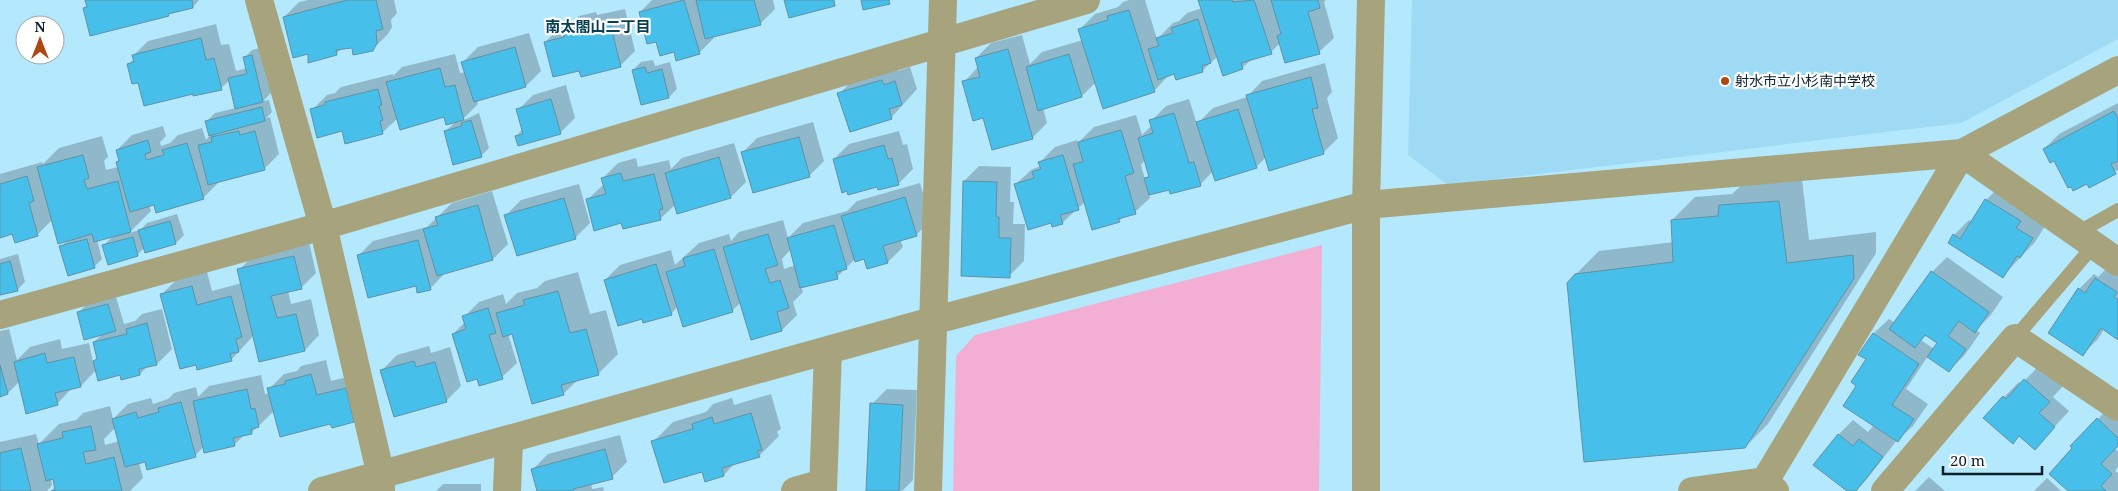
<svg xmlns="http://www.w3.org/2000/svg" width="2118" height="491" font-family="'Noto Serif','Noto Sans JP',serif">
	<rect width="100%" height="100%" fill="#b3e8fd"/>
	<path fill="#9edaf3" d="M1412,0H2118V39L1961,123L1448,185L1408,155Z"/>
	<path fill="#f3aed4" d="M1322,245L1319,491H953L956,356L975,335Z"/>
	<path fill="#0003" fill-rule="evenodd" d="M87,0H199L193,7L171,12L168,15L84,8L88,4Z
		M308,0H394L397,13L391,20L392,27L388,34L372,50L353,46L342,48L336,54L309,53L284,17L299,2Z
		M652,0H773L775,9L760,24L713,36L714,38L699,53L675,50L657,40L640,12Z
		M1129,0H1145L1157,39L1173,23L1179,21L1187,13L1202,8L1199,0H1326L1324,2L1334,38L1319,52L1280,43L1271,52L1252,59L1242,68L1218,56L1203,70L1169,75L1154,91L1096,82L1082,96L1043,108L1047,123L1032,138L984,116L964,82L978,67L976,58L991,43L1022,35L1030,64L1042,52L1083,40L1080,29L1095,14L1118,7L1123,2Z
		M625,9L635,51L620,66L545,42L560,28L570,25L579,16L596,12L597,15Z
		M216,24L221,45L229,44L236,71L247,68L244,58L252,50L260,48L271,93L263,101L269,100L272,112L266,118L270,117L279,154L264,169L218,181V183L203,198L149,205L151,211L129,233L140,230L147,223L177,214L184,235L176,243L144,248L137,255L103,246L113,236L97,240L102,259L94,267L61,247L68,240L52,220L37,235L13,232L0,236V174L42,162L43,164L59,148L102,136L108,157L104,161L106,170L118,167L117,162L120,159L117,150L132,135L163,126L166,136L160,142L161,146L170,143L178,135L202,128L206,140L210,135L207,121L215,113L236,108L230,80L221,88L194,92L139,82L128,64L134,59L133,56L148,41Z
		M529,33L541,71L526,86L477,100L478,104L460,122L479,113L489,148L481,156L445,132L456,121L445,115L398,118L382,133L343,130L312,110L327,95L335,93L341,87L393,74V76L402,67L455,54L460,73L466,72L463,62L478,47Z
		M653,60L655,66L670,62L677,89L669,97L633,70L641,62Z
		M1325,63L1332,92L1327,98L1338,138L1323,153L1266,157L1256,167L1213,171L1200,185L1169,188L1149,194L1150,198L1135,212L1125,215L1119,221L1085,202L1062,223L1016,184L1031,170L1038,167L1041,165L1040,162L1055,147L1077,140L1078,143L1094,127L1136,115L1142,135L1152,125L1151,121L1166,106L1189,99L1197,124L1213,108L1247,97L1262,81ZM1145,160L1149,175L1145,179L1141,165Z
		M897,66L898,71L910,67L917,89L891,118L839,94L854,79Z
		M566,85L575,118L560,133L516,136L523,129L518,110L533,95Z
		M2118,103V170L2090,186L2087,182L2054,160L2044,149L2059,134Z
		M813,122L824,161L809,176L742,153L757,138Z
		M899,131L903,145L907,144L913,169L898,184L847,190L834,159L849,144Z
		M734,143L746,182L731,197L678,212L676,204L661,218L624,228L622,222L587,200L604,184L603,178L618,163L636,158L638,167L669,160L671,169L682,158Z
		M979,166L1011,167L1010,202H1014L1013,224H1025L1024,261L1009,276L964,181Z
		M1802,179L1809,240L1876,232V253L1768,424L1745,447L1575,275L1599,251L1674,242L1672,220L1695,197L1732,194L1744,183Z
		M920,183L931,220L916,235L900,239L903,247L888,262L868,268L865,258L855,259L837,277L801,287L803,292L793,302L797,315L782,330L752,339L741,302L732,311L678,306L671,314L642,317L605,280L620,265L671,250L675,265L699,243L729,234L731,241L739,232L783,220L788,238L803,223L847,211L857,201ZM791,249L796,265L784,269L782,259Z
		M579,184L590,223L575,238L506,215L521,200Z
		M2001,185L2047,223L2035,242L2003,276L1954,235L1969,220L1972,222L1986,200Z
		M492,191L508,244L493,259L445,273L430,289L416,285L358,256L373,241L427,227L452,203Z
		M309,242L316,273L301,288L288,291L291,304L311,299L319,335L305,350L254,335L231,360L161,295L176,280L207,272L212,291L242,283L239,270L254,255Z
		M18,254L25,282L17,290L0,294V259Z
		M1947,257L2003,297L1990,316L1976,330L1980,333L1964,356L1949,370L1928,356L1906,389L1928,404L1913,426L1897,440L1867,479L1855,491H1849L1838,435L1853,420L1868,432L1874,425L1858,386L1874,333L1889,319L1895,323L1932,272ZM1927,335L1939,343L1934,349L1921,340Z
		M2111,264L2118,269V338L2104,329L2098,339L2083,354L2079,289L2094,274L2098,277Z
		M578,272L590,314L606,310L618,354L598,374L579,379L563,394L513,332L508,334L517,363L502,377H478L453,334L465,322L464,317L479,302L503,294L506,304L517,293L537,288L545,281Z
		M116,297L124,324L135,321L142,314L162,309L172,349L157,364L148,366L140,374L96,370L81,386L72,388L57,404L20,381L8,393L0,395V331L9,329L17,360L30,347L60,339L62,349L89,343L93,362L98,358L94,342L103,333L78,313L86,305Z
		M429,346L431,353L450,347L461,386L446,401L382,370L397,355Z
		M326,360L331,381L360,374L369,406L354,421L331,423L274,411L251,433L245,434L234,445L204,446L195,456L139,462L143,478L130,491H51L56,486L54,478H51L52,485L47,491H0V442L36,434L39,444L59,424L76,420L83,413L110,406L113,419L128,404L151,398L153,404L168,399L174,393L196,387L198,397L209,386L261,375L265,394L270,393L269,389L284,374L297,371L301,366ZM115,428L119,441L105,445L104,439Z
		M2040,365L2063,386L2053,397L2069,411L2035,448L2020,435L2004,397L2019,382L2021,384Z
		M887,389L917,390L913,480L902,491H867L872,404Z
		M771,394L781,429L777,432L779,436L759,456L735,463L724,475L705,480L703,470L653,442L673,422L706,412L713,404L732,398L734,405Z
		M2112,404L2118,409V445L2115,449L2118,451V467L2115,471L2118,473V491H2070L2098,419Z
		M620,435L627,462L612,477L591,483L592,489L603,487L604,491H539L533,469L548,454Z
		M1929,477L1945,491H1915Z
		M2047,478L2061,491H2034Z
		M443,484H481V491H436Z"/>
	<path fill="#46c0ea" stroke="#5f91a5" d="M85,0H192L193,8L168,14L169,16L90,36L83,8L87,7Z
		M347,0H376L383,29L376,31L377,43L373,51L353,55L352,48L336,50L337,55L308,63V54L293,58L283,17Z
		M684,0L700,54L676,61L674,52L660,56L656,42L647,44L639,12Z
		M696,0H754L761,25L705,39Z
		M784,0H834L835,6L789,18Z
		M861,0H889L890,4L863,10Z
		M1198,0H1232L1233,2L1254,0L1272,54L1241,63L1243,69L1223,76Z
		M1271,0H1318L1320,8L1308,12L1320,54L1285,63L1277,36L1281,34Z
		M1129,10L1155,92L1103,109L1078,29L1108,20L1107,16Z
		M1198,19L1211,63L1202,66L1203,72L1176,80L1174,74L1158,80L1148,49L1159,46L1156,38L1173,33L1171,28Z
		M610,23L621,67L581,77L579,71L553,77L544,42L564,37L563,31L581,26L582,30Z
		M201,38L206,60L214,58L222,90L193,96V94L144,106L138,83L132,84L127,64L134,62L132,55Z
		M515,47L526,87L474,102L461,62Z
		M1008,49L1033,139L992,150L983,118L973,121L962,81L980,77L975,58Z
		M1069,54L1082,97L1038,111L1026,67Z
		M252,55L263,102L235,109L228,78L247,74L243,57Z
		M645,67L647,73L662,69L669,98L641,105L632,70Z
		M440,68L445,87L455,85L464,120L446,125L444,117L400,130L386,82Z
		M1311,77L1318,108L1312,109L1324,154L1269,171L1246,95Z
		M882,80L884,85L895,81L902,105L889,109L892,119L850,132L837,93Z
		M378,89L382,105L379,106L383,120L380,121L383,134L345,144L342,131L317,138L310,109L325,105V102Z
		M551,99L561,134L518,146L515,136L523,134L516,109Z
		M262,107L265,121L209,136L205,121Z
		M1238,109L1257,168L1215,181L1196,122Z
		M2114,111L2118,119V161L2111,164L2116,174L2089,188L2087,184L2073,191L2071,187L2068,188L2054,161L2050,163L2043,149Z
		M1174,113L1189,163L1194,162L1201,186L1170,194L1169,190L1149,195L1144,178L1149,177L1138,138L1153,133L1149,120Z
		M471,120L482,157L453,165L444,131L462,126L461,123Z
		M1121,130L1134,173L1125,176L1136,214L1118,219L1120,222L1092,230L1073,164L1083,162L1078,142Z
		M239,131L240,135L255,131L265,170L208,185L198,145L212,142L211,137Z
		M799,137L810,177L753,193L741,152Z
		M148,140L151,152L145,154L146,160L164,155L162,150L187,143L204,199L156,213L154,205L130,212L116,162L119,161L116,150Z
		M884,145L888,159L892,158L899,185L878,190L877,187L848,195L847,191L842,193L833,159Z
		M83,155L89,178L84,180L87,189L118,181L131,232L94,242L92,234L58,244L37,167Z
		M1063,155L1079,210L1060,215L1063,224L1052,227L1051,223L1028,230L1014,184L1034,178L1032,172L1041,169L1038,162Z
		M719,157L731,198L677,214L665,173Z
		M621,173L623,181L654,174L663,209L659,210L661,220L623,229L621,223L594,231L586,199L606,194L601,178Z
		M27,176L34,201L29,203L38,236L15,243L12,234L0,238V184Z
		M963,181L997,182L996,217H999V238H1011L1010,278L961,276Z
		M905,197L917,236L883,246L888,263L867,269L864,259L855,262L841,216Z
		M564,198L576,239L517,256L504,215Z
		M1985,199L2021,221L2016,228L2033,238L2020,258L2017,256L2003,278L1948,243L1953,234L1960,239Z
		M1779,201L1787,263L1853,255L1854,278L1745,448L1584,462L1567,283L1575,274L1673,262L1671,220L1718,216L1719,205Z
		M478,205L493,260L437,276L423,229L438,225L435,217Z
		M170,221L176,244L145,253L138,230Z
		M834,225L847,269L836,272L838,279L800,288L787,238Z
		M768,234L778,265L765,269L770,283L780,280L789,308L777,312L782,331L751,340L723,247Z
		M133,237L138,256L108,265L102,245Z
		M87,239L95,268L68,276L59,246Z
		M418,240L431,290L417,293L416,286L368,298L357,255Z
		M714,249L733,312L683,327L666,272L685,266L683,258Z
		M294,256L302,289L271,296L277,318L296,314L305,351L259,362L237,269Z
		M10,261L18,291L0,295V264Z
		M656,264L672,315L643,323L642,319L618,326L604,280Z
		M1931,271L1989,312L1975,333L1959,321L1948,336L1966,349L1949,372L1927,357L1937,343L1925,335L1915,348L1889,329Z
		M2095,278L2117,292L2114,297L2118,300V340L2101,328L2083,356L2048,333L2078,288L2085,293Z
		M192,286L197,305L231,296L242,337L236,339L239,352L230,354L232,361L197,370L196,365L180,369L160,294Z
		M558,291L570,333L586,329L599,375L561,385L564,395L532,404L512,334L503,337L496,313L525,305L523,300Z
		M108,304L116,331L84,340L77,312Z
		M488,308L496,333L489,335L503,379L479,386L477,379L467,382L452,334L466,329L462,316Z
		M147,323L157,365L139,369L140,375L121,380L120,375L98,381L93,361L97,359L93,342L127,334L126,329Z
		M1873,333L1919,364L1892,405L1914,419L1898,442L1843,406L1856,386L1851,382L1866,359L1858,355Z
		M45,353L47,363L74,357L81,387L55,393L58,405L26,414L14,362Z
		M414,361L416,367L435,362L447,402L394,417L380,370Z
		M0,365L8,394L0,397Z
		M311,374L317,395L346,388L354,422L332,428L330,424L280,437L267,388L285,384V381Z
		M2024,379L2050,402L2039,413L2055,427L2035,450L2019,436L2013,444L1983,418L2003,396L2006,399Z
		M247,389L251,409L255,408L259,427L251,429L252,434L233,438L235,446L204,453L193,401Z
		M181,402L196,457L147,470L145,462L125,467L112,419L136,412L138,418L159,412L158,408Z
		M870,403L903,405L899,491H866Z
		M751,413L762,450L757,451L760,457L722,468L724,476L705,482L702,472L664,483L651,441L693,429L692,424L712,417L714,424Z
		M2097,418L2118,438V446L2101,464L2112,474L2101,486L2106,491H2068L2049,474L2072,448L2070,446Z
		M91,426L96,450L83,452L86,464L114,457L122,491H51L55,490L53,479L46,481L37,444L63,438L62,432Z
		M1838,434L1853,446L1859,439L1883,457L1856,491H1847L1813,465Z
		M21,448L31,491H0V453Z
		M605,449L613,479L573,489L574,491H537L531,469Z"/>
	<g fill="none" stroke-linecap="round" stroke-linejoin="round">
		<path stroke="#a7a47d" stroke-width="14" d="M2077,233L2118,210
			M2015,338L2094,245"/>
		<path stroke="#a7a47d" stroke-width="28" d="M259,0L323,226L381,476V491
			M1962,153L2118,262
			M0,315L323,226L1086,0
			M1765,481L1962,153
			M322,491L932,321L1366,205L1962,153L2118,70
			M507,491L509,440
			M795,491L823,483
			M823,491L828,350
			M928,491L943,0
			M1692,491L1765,481L1775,491
			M1885,491L2015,338L2118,407"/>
		<path stroke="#a7a47d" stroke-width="28" d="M1366,491V205L1371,0"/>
	</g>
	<circle fill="#ac4910" stroke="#fff" stroke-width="2" cx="1725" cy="81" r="5"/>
	<g text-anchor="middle" stroke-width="4.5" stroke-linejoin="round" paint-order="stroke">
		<g font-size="14" fill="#0b2028" stroke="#fff" text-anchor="start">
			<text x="1735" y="86">射水市立小杉南中学校</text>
		</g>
		<g font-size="15" font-weight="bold" fill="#084051" stroke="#fff">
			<text x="598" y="32">南太閤山二丁目</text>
		</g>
	</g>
	<g transform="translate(40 40)"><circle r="24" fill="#ffffff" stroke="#9da6a9"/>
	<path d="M0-4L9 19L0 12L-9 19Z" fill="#ac4910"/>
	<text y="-8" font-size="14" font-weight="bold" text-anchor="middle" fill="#0b2028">N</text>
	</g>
	<path d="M1943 466v8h99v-8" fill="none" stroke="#0b2028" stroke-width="2.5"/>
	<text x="1950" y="466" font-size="15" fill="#0b2028" stroke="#ffffff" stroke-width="4" paint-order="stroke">20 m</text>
</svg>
